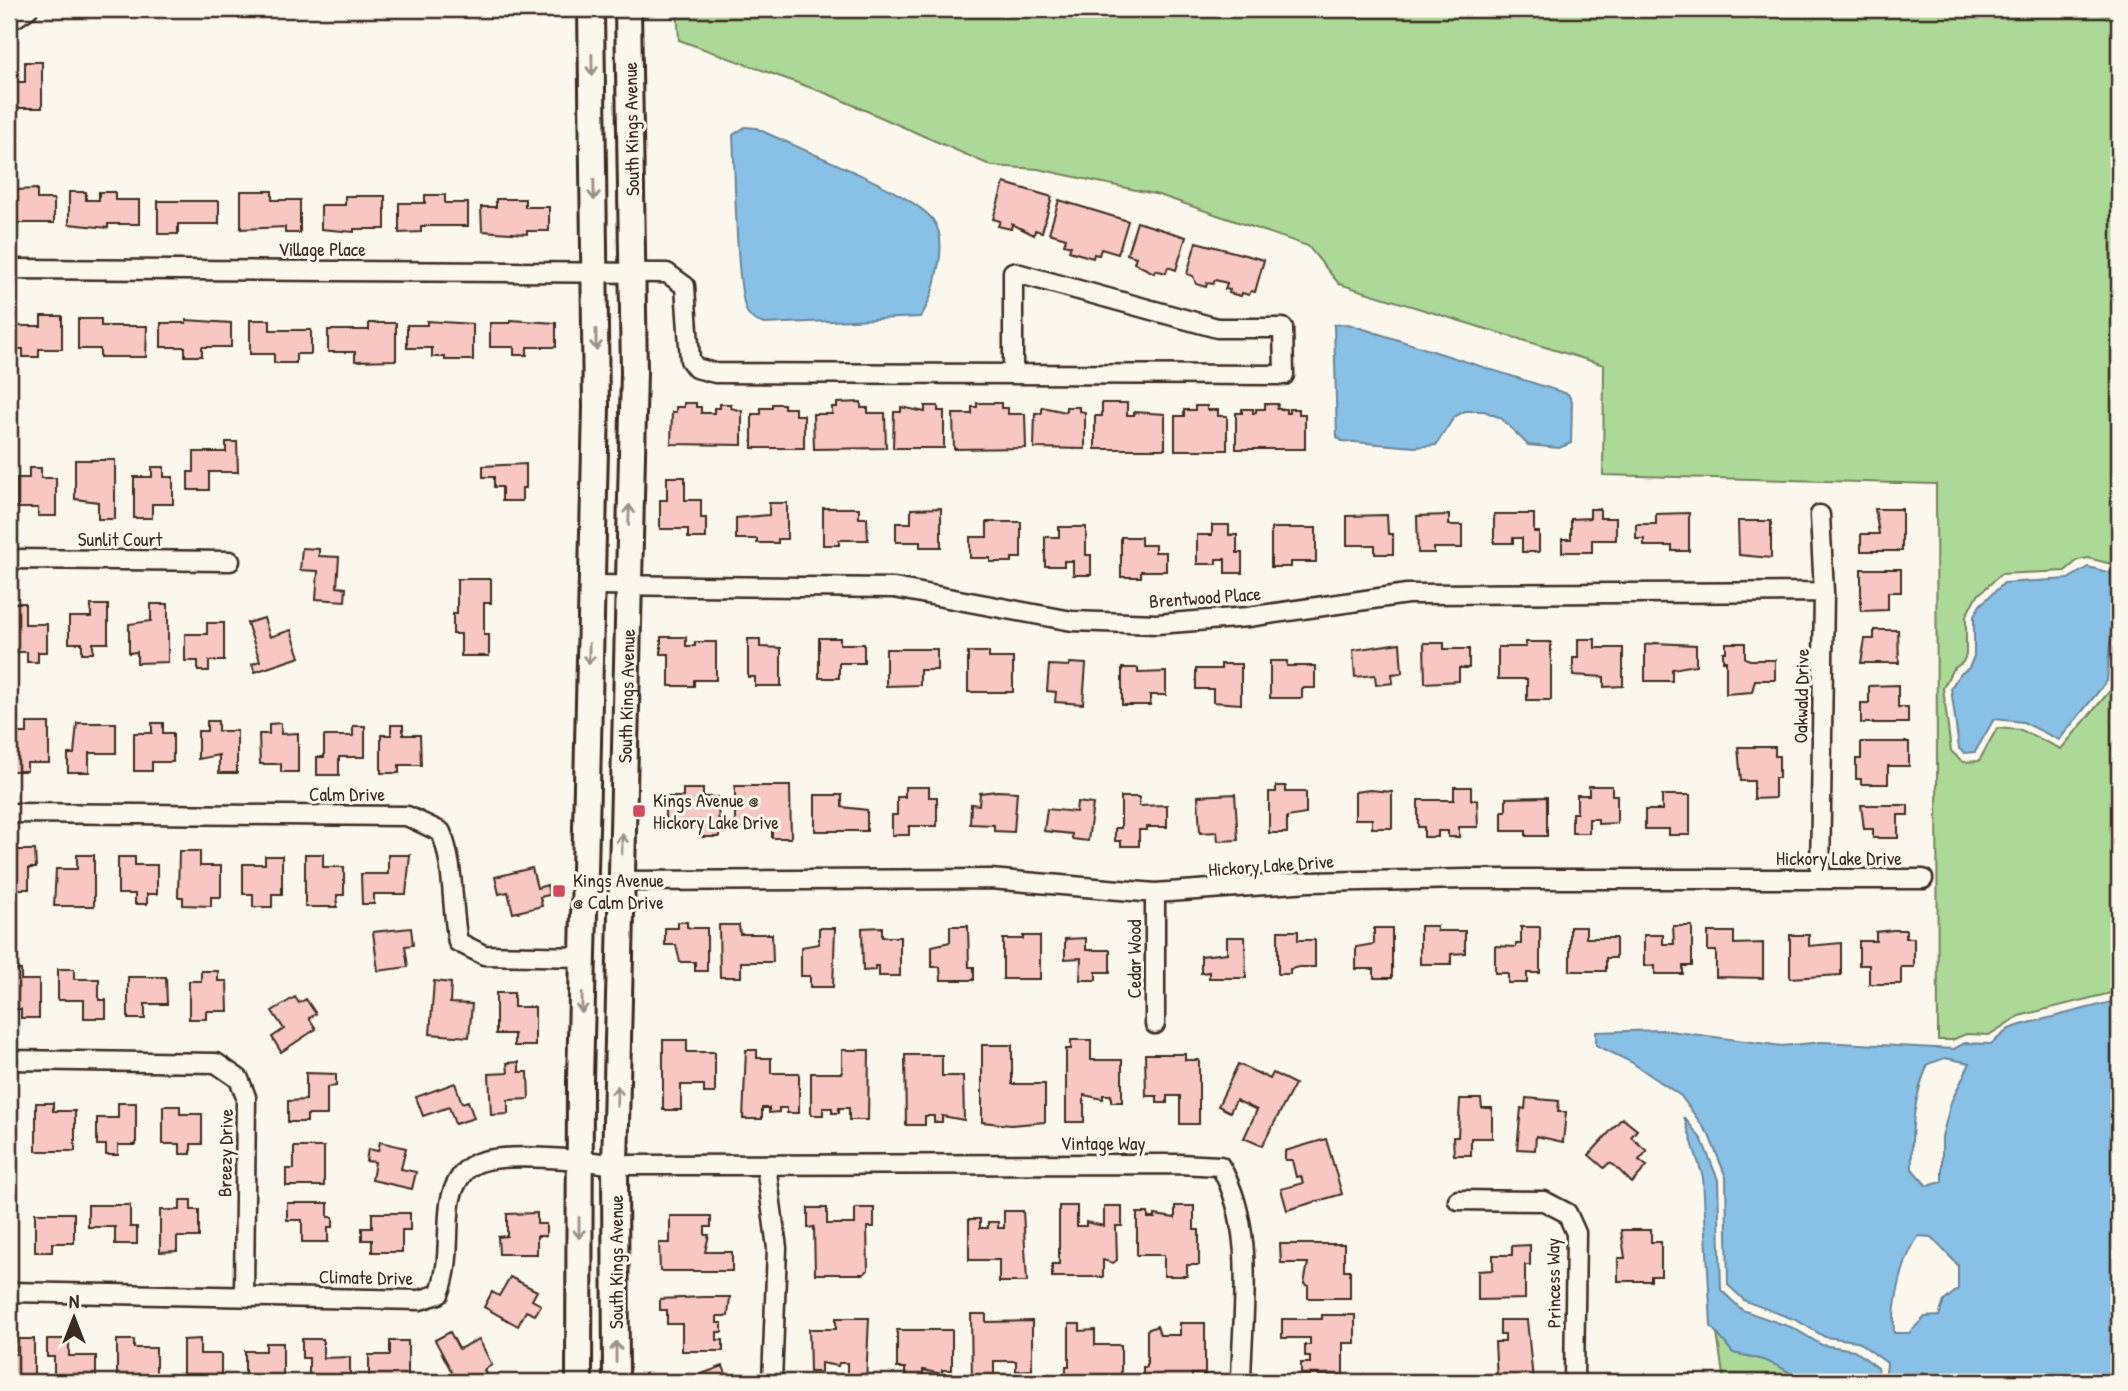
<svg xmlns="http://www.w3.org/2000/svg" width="2128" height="1391" font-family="'Patrick Hand',sans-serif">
	<rect width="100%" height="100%" fill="#fbf7ec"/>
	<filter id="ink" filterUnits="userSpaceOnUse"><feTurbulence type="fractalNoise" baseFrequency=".0143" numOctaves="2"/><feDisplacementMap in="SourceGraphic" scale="14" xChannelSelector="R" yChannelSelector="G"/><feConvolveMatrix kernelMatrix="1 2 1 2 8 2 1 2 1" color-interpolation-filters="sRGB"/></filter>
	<g filter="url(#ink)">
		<path fill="#acd998" stroke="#74825b" stroke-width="2" d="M677,9H2069L2119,17V566L2088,558L2078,560L2065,571L2001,574L1975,598L1966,616V655L1963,662L1952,670L1943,688L1951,751L1963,762L1979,761L1997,728L2021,730L2061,749L2114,686L2119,643V991L2019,1016L1989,1035L1966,1034L1952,1040H1938L1936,484L1603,475L1604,365L1339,284L1308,246L1159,195L1038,169L992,166L828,94L679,40Z
			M1717,1333L1734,1353C1760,1358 1782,1364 1802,1382H1724Z"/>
		<path fill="#88c0e6" stroke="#698496" stroke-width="2" fill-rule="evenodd" d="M745,127L756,128C795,148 910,190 933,220C944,235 941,256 937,272C934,288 930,304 920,317L764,324C756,321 752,320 747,312C736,291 735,167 733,135Z
			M1348,324L1568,394L1572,402L1571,443L1559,448L1528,445L1501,418L1484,411H1465L1454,417L1436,445L1415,447L1342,441L1337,437L1334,325Z
			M2088,567L2119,575V626L2110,643L2107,681L2059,740L2023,722L1994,719L1975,752L1965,753L1959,749L1951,688L1959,675L1969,668L1974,656V616L1980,605L2004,583L2068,579Z
			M2119,1000V1382H1885L1887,1363L1857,1341L1825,1337L1796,1320L1745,1301L1728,1285L1726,1177L1709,1135L1681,1096L1631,1062L1596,1045V1032L1662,1030L1782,1046L1822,1042L1954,1049L1965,1043L1991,1044L2009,1029L2021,1025ZM1945,1058L1970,1063L1951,1102L1942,1137V1182L1927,1186L1912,1169C1911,1131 1913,1099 1928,1064ZM1919,1236L1931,1237L1958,1265V1289L1944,1301L1939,1316L1925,1317L1909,1333H1894C1892,1306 1903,1256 1919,1236Z
			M1684,1117L1702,1140L1718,1180L1721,1290L1742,1310L1793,1328L1822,1345L1854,1350L1878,1368L1877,1382H1802C1782,1364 1760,1358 1733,1353L1711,1326L1703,1177Z"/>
		<path fill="#f8c7c2" stroke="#3b2a1e" stroke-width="2" d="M25,62H42V108H9V82H25Z
			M1004,183L1052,197L1042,232L1035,230L1034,235L1012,224L1011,229L998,226L1000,221L993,219Z
			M37,189V199H54V223H16V233H9V200H17L16,190Z
			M241,191H272V200H300V233H285V227L241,229Z
			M69,192H86V200H99V192H115V200H139V224H108V228L69,224Z
			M425,195H445V203H468V226H421V232L399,233V203H425Z
			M345,196H385V229H354V232L321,229V205H345Z
			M496,199H525V207H549V231H527V234L482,231L481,207H496Z
			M1059,200L1128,221L1118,254L1101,249L1099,255L1094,254L1093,258L1069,251L1071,246L1064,244L1066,238L1049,233Z
			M158,201H219V224H178V234H158Z
			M1137,222L1186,237L1176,270L1168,267L1166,273L1155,270L1154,273L1134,263L1136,257L1127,254Z
			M1196,242L1264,260L1255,292L1251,291L1249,295L1242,293L1241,296L1229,293L1230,290L1225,289L1227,283L1215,280L1213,284L1207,283L1206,287L1196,284L1193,276L1187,274Z
			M41,316H62V349H39V357H23V349H9V326H41Z
			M78,319H101V326H147L146,357H100V349H78Z
			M186,320L231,323V347H202V356H185V347H161V323H186Z
			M250,320H270V330H311V354H296V363H274V354H250Z
			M510,320L556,323V347H527V355H514V347H490V323H510Z
			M427,321L473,324V360H445V357H432V348H407V325H427Z
			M369,323H396V360L355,361V352H328V330H369Z
			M861,402V408H868V413H885L886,448L814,449L813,414H832V407H837V403Z
			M684,403H696V407H701V413H714V408H720V404H731V408L742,411V445L671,444L672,412H676V407H684Z
			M977,403H1001V408H1008V414H1025L1026,448L954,449L953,414H972V407H977Z
			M1102,403H1127V415H1134V412L1165,414V449H1095V416H1102Z
			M772,404H784V408H795V415H804V448H752V414H761V408H772Z
			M1265,404H1278L1277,409H1286V413H1289V409H1299V414H1305V449H1236V413H1242V409H1253V413H1256V409H1265Z
			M925,406H938V411H944V448H893L894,412H901V407L925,412Z
			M1195,406H1207V410H1218V416H1227V450H1175V416H1184V410H1195Z
			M1042,407L1066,412V407H1079V411L1085,412V449L1034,448L1035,413H1042Z
			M226,442H237L238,472H209V490H188V472H194V452H226Z
			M75,460H115V519H98V502L75,499Z
			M526,464V488H522V501H502V487H494V477H483V466Z
			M152,467H164V477H173V504H152V518H134V477H152Z
			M29,468H41V478H56V516H38V508H17V478H29Z
			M667,477H685V500H701V518H706V538H688V529H660V500H667Z
			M769,503H787V539H778V543H757V539H736V518L769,515Z
			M823,508H859V518H867L868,540H839V545H823Z
			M941,508V547H920V542H896V523H911V509Z
			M1590,509H1600V518H1616V540H1592V552H1562V539H1571V519L1590,518Z
			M1875,509H1902V551H1861V534H1879Z
			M1689,513V551H1672V546H1644V539H1636V524H1656V514Z
			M1494,514H1534V532H1539V552H1522V538H1513V543H1494Z
			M1387,515L1388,534H1393V554H1375V545H1347V516Z
			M1449,515V525H1462V548H1434V553H1418L1417,516Z
			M1738,521H1771V558L1739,555Z
			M987,522H1021V558H1012V562H990V558H970V537H987Z
			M1212,525H1229V535H1237V553H1242V573H1225V559H1216V564H1197V535H1212Z
			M1059,527H1086V555H1091V575H1073V561H1064V566H1045V537H1059Z
			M1271,528H1316V562H1291V567H1271Z
			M1121,537H1141V545H1155V552H1166V571H1141V577H1121Z
			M302,548L319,549V556L339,557L337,587L346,588L345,601L316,599L318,571L300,570Z
			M1861,569H1901V592H1888V610L1861,611Z
			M457,579H491V603H484V635H489V656H461V634H453V614H457Z
			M9,603H25V624H47V652H38V662H27V652H9Z
			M151,604H168V662L137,663V652L129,653V624L151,621Z
			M91,605H108V643H93V653H82V643H69V617H91Z
			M264,618L270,637L291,630L300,657L255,672L252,664L260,661L247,623Z
			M207,623H224V661H209V671H198V661H185V634H207Z
			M1874,630H1898L1899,663H1861L1865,639H1874Z
			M661,637H686V646H695V642H716V680H694V686H669V654H661Z
			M819,638H840V644H864V663H839V678H819Z
			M748,639H760V647L781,648V686H755V677H748Z
			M1578,639H1595V648H1623V686L1604,687V677L1573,675V658H1578Z
			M1526,642H1551V700H1527V679H1498V647H1526Z
			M1400,643L1402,673L1392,674L1393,683L1376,685L1375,675L1355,677L1353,650Z
			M1424,643H1444V649H1469V668H1459V681L1425,683Z
			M1655,643L1696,645V665L1672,669V681H1645V645Z
			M1726,643H1745V658L1750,660H1775V680H1755L1752,692L1726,694V661H1723V652H1726Z
			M886,649H937V670H920V685L886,686Z
			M968,652H989V658H1013V692H968Z
			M1270,661H1287V666H1315V688H1302V698H1270Z
			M1070,663L1086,664L1083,704L1055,702L1056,692L1047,691L1049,665L1069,666Z
			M1221,664H1241V704L1213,702V689H1196V669H1221Z
			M1122,668H1138V673L1166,672V695H1150V705H1122Z
			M1898,685V707H1908V723H1861V703H1869V686Z
			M207,721H218V731H237V773H219V755L198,759V731H207Z
			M27,723H49V763H27V771H10V733H27Z
			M77,723H116V753H89V772H68V754H74Z
			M152,723H163V733H173V762H152V771H134V733H152Z
			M281,723V734L298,733V772H281V764H260L259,734H269V724Z
			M391,725H403V735H420L421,765H399V773H381V735H391Z
			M353,726H365V757H339V775H317V757H324V736H353Z
			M1861,742H1909V766H1888V784H1861V779H1856V759H1861Z
			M1738,747H1775V756H1779V778H1775V798L1754,799V781H1741Z
			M735,786H790L791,838H772V828H735Z
			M1276,786H1286V792H1306V814L1287,817V833H1269V792H1276Z
			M1589,786H1612V795H1617V823L1598,824V819H1589V833H1572V813H1577V795H1589Z
			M905,787H929V797H937V826H909V835H892V815H897V797H905Z
			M1454,787H1471V800H1477L1478,827H1459V837H1448V831H1438V837H1424V827H1418V800H1454Z
			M683,789H703V797H718L719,837H700V827H665V797H683Z
			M1370,790L1392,792V828H1372V819H1355V792Z
			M997,791L1017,792L1014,832L994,831V825L970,824L971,804L979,805L980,793Z
			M1235,794L1238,840L1218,841L1217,832L1200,833L1198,796Z
			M815,795H842V807L867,810V831H815Z
			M1662,795H1690V835H1669V829H1645V810H1662Z
			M1121,797H1139V806L1167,805V827H1147V830H1139V846H1121V841H1115V828H1121Z
			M1547,797V836H1526V831H1502V811H1506V798Z
			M1077,802L1093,804L1088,841L1072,839V834L1044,831L1047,809L1076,812Z
			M1861,805H1908V815H1898V838H1873V829H1864Z
			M14,850H35L36,868H29V889H9V868H14Z
			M179,851H200V866H221V897H211V906L183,905V897H178Z
			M305,854H323V867H344V895H337V907H305Z
			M77,855H94V906H54L56,869H77Z
			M388,855H410L406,894H374V904H362L361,874H388Z
			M265,856H282V894H272V907H253V894H243V864H265Z
			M118,857H135V865H157V894H147V904H135V894H118Z
			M532,868L537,888L547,885L549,895L540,897L542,906L513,913L508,892L499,894L495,877Z
			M678,922H687V927L691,928H707V971H695V962H680L676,945H665V928H678Z
			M719,925H739L740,934H772L773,962H741V977H720Z
			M950,926H968L969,967H974V980H941L940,967H932V946L950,942Z
			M1420,926H1437V931H1465V953L1451,954V964H1420Z
			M1673,926H1692V966H1683V974H1655V966H1644V935H1663V944H1674Z
			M882,927V937H900V976H879V966H875V970L863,971L862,928Z
			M1521,927H1540V973H1527V983H1508V973H1495V946L1516,947V944H1521Z
			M1570,927H1586V938H1616V958H1606V971H1570Z
			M411,928L413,945L405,946L408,967L378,971L373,932Z
			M819,928H835L833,987H810V976H801V947L819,944Z
			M1374,928H1392V978H1374V969H1356V947L1374,944Z
			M1893,930H1906V938H1914V967H1901V984H1869V965H1859V941H1876V932Z
			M1278,931H1298V940H1315V967H1299L1290,969V974H1278Z
			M1708,932H1734V944L1763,943V978L1716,977V951H1708Z
			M1790,935H1809V946L1841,943V975L1790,978Z
			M1023,936H1040V979H1003V939H1023Z
			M1227,937H1245L1246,978H1209V972L1201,973V956L1227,953Z
			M1086,938V950H1110V972H1096V980H1080L1081,958L1065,959V939Z
			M58,969H74V979H99V1000H106V1018H84V1000H58Z
			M10,970H21V980H39V1018H21V1009H9Z
			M201,971H218V981H227L228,1011H206V1019H189V981H201Z
			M128,977H166L167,1004H145V1019H128Z
			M434,981L451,983L450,1003L472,1004L469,1037L430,1034Z
			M496,993H514V1007H535V1046H514V1034H496Z
			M295,997L299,1003L306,999L316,1014L309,1018L316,1029L281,1052L272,1037L284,1029L272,1011Z
			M663,1040H687V1052H715V1093H704V1085H681V1110H663Z
			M1071,1040H1091V1060H1122V1102H1111V1095H1103V1099L1084,1095V1122H1066V1049H1071Z
			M982,1045H1012V1084H1045V1122L1011,1125L982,1122Z
			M746,1050H757V1058H771V1073H799V1113H787V1108H779V1112L769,1113V1108H762V1119H743Z
			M842,1050H869L868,1120H849V1108H839V1113H832V1108H823V1115H811V1073H842Z
			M1145,1054H1185V1060H1199V1124H1180V1096H1167V1103H1157V1096H1146Z
			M905,1055H942V1076H963L964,1120L942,1116V1122H934V1116H925V1125H906Z
			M519,1062V1072H528L529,1099L508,1100V1114L491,1115L489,1074L508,1073L507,1063Z
			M1238,1064L1270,1079L1273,1073L1295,1084L1262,1146L1244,1138L1257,1110L1236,1100L1230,1112L1218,1106Z
			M306,1073L336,1074V1086L327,1087V1115H307V1122H288V1101L306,1100Z
			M455,1083L462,1103L468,1101L474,1118L455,1124L449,1107L423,1116L416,1097Z
			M1526,1098L1559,1101L1558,1112H1566L1563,1142L1536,1136L1535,1150L1517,1149L1521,1108L1525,1109Z
			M1460,1099H1481L1482,1108H1492V1138H1471V1155H1454L1453,1137H1458Z
			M36,1103H53V1111H75V1151H36Z
			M118,1103H136V1145H118V1155H106V1145H97V1118H118Z
			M163,1106H180V1114H202V1144H191V1154H180V1144H163Z
			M9,1118H15V1145H9Z
			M1622,1118L1637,1130L1631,1137L1647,1151L1639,1160L1647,1166L1632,1183L1614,1165L1609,1163L1604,1168L1589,1155Z
			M1326,1139L1342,1194L1287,1210L1281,1189L1303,1183L1301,1176L1296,1177L1292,1160H1285V1151Z
			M380,1142L406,1148L401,1169L416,1172L412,1189L372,1180L375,1162L366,1161L368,1149L378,1151Z
			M294,1147H324V1186H286V1169H294Z
			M180,1200H191V1210H199V1237H177V1251L160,1252V1210H180Z
			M287,1203H328V1217H333V1227H328V1242H302V1220H287Z
			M88,1205H130V1227H137V1244H115V1227H88Z
			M1059,1206H1077V1226H1086V1222L1104,1226V1206H1122V1226H1116L1117,1260L1113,1263L1103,1260V1277H1052V1264H1059Z
			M1175,1206H1194V1230H1199V1265H1187V1276H1164V1255H1137V1213H1148V1218H1155V1215L1175,1218Z
			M9,1208H14V1236H9Z
			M808,1208H827V1224H855V1208H874V1227H867L868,1270L864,1274H815L814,1227L808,1228Z
			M1004,1211H1023L1027,1282H999V1260H969V1219H980V1228H988V1222H998V1228H1004Z
			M35,1213H74V1243H52V1252H35Z
			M372,1213H410V1230H402V1252H372V1240H362V1228H372Z
			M537,1213V1224H546V1236H537V1254H499L498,1237L507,1236V1214Z
			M670,1216H711V1227H705V1235H709L705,1252H732V1271H660L659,1243H670Z
			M1621,1230H1651V1242H1661V1276H1651V1281H1618V1258H1625Z
			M1280,1244H1344V1270H1350V1298H1308V1286L1304,1284L1308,1263H1281Z
			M1530,1245V1265H1525V1299L1478,1300V1271L1493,1270V1255H1512V1246Z
			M510,1277L537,1291L532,1300L541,1305L535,1315L526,1311L518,1326L484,1307L492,1292L499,1296Z
			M703,1297H730L728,1316H717V1323H722V1332H717V1340H723V1351H682V1324H667V1310H660V1299Z
			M971,1314H986V1322L1032,1321V1370L1016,1371V1361H994V1382H972Z
			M1322,1315H1355V1343H1343V1375H1301V1363H1310V1356H1305V1345H1310V1338H1282V1319H1322Z
			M836,1318H869L866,1382H847V1363H839L838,1366L821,1363V1372H810L809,1329H836Z
			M1500,1320H1527L1533,1380H1497L1495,1342H1505V1335H1500Z
			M1180,1323H1205V1374H1192V1379H1182V1382H1174V1379L1143,1382V1367H1147V1330L1157,1326L1160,1335H1180Z
			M1069,1324H1080V1331L1095,1330V1345H1121V1382H1066V1366H1069Z
			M897,1330H952V1370H942V1374L923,1370V1382H905V1368H897Z
			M450,1332L459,1349L479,1339L492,1365L484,1370L488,1378L477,1382L473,1375L457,1382L435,1340Z
			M16,1339H34V1381L9,1382V1354H16Z
			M47,1339H69V1356H96V1382H64V1378H54V1357H47Z
			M200,1339V1354H221V1381H183V1340Z
			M302,1339H323V1358L350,1357V1382H334V1378L309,1379V1358H302Z
			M117,1340H134V1348H156V1378H143V1382H123V1378H117Z
			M390,1341H408V1382H369V1355H390Z
			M266,1343H283V1381H245V1351H266Z
			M723,1366L729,1382H680Z"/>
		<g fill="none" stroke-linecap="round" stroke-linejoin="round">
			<g stroke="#3b2a1e" stroke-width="23">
				<path id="minor" d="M9,17H16L28,9
					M9,269L667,273L685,286L690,360L696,368L715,373L1284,375L1283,328H1217L1013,272V374
					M9,559L230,561
					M591,585L894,588L1072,621L1157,624L1248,617L1407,594L1824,592
					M9,813L407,816L441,832C455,867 451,905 458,942L484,955L583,957
					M1820,879L1824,592L1820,515
					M622,881L990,879L1155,893L1309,882L1468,879H1923
					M1155,893V1024
					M9,1060L216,1063L239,1079L246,1097L244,1295
					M766,1165L777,1248L772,1382
					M1458,1200L1544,1201L1567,1213L1576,1233L1574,1382
					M9,1292L420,1300L439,1294C451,1265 446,1235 450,1204C452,1189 461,1170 475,1164C501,1151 585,1160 615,1165L1179,1164L1220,1166C1257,1228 1242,1313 1241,1382"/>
			</g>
			<g stroke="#3b2a1e" stroke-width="30">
				<g id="secondary">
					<path d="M579,1382L580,1081L596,407L591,9"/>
					<path id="s1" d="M616,1382L615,1165L634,372L628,9"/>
				</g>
			</g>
			<use href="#minor" stroke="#fbf7ec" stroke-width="18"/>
			<use href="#secondary" stroke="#fbf7ec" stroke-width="24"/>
		</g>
		<defs><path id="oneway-shaft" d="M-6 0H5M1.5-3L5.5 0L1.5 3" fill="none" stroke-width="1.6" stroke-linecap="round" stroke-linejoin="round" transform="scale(1.75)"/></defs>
		<g stroke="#9b9085">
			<use href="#oneway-shaft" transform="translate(592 65) rotate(89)"/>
			<use href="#oneway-shaft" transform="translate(594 190) rotate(89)"/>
			<use href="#oneway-shaft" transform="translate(596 340) rotate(90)"/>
			<use href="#oneway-shaft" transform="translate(629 515) rotate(-88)"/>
			<use href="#oneway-shaft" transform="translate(589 654) rotate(91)"/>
			<use href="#oneway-shaft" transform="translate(622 844) rotate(-89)"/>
			<use href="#oneway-shaft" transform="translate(582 1003) rotate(91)"/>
			<use href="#oneway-shaft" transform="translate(617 1096) rotate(-89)"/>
			<use href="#oneway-shaft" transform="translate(579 1228) rotate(90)"/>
			<use href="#oneway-shaft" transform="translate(616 1352) rotate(-90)"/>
		</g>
	</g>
	<g fill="#d1495b" stroke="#fbf7ec" stroke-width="2.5">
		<rect x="632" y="804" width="14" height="14" rx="3.5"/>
		<rect x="552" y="884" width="14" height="14" rx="3.5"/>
	</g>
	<g text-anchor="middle" stroke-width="6" stroke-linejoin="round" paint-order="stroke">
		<g font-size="19" fill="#3b2a1e" stroke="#fbf7ec">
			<text transform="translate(631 129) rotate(-91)" y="7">South Kings Avenue</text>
			<text x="322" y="256">Village Place</text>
			<text x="120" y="546">Sunlit Court</text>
			<text transform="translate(1205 597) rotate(-4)" y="7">Brentwood Place</text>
			<text dy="7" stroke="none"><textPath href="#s1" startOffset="686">South Kings Avenue</textPath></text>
			<text transform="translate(1801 696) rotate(-89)" y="7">Oakwald Drive</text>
			<text x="347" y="801">Calm Drive</text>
			<text x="1839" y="865">Hickory Lake Drive</text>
			<text transform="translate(1271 865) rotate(-4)" y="7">Hickory Lake Drive</text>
			<text transform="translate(1134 959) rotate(-90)" y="7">Cedar Wood</text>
			<text x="1103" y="1150">Vintage Way</text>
			<text transform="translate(225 1153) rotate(-89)" y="7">Breezy Drive</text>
			<text transform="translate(616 1262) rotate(-90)" y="7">South Kings Avenue</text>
			<text transform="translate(366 1277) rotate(1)" y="7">Climate Drive</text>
			<text transform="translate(1553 1283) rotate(-91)" y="7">Princess Way</text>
		</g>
		<g font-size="19" fill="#3b2a1e" stroke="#fbf7ec" text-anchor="start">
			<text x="653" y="807">Kings Avenue @<tspan x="653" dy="22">Hickory Lake Drive</tspan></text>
			<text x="573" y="887">Kings Avenue<tspan x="573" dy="22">@ Calm Drive</tspan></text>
		</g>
	</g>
	<rect width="2128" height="1391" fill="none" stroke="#fbf7ec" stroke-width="35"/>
	<rect x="18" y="18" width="2093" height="1356" fill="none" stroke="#3b2a1e" stroke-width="2.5" filter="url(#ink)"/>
	<g transform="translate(74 1318)" stroke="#fbf7ec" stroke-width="5" paint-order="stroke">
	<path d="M0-5L12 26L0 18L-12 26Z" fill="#3b2a1e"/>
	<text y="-10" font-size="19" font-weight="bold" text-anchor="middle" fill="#3b2a1e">N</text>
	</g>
</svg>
